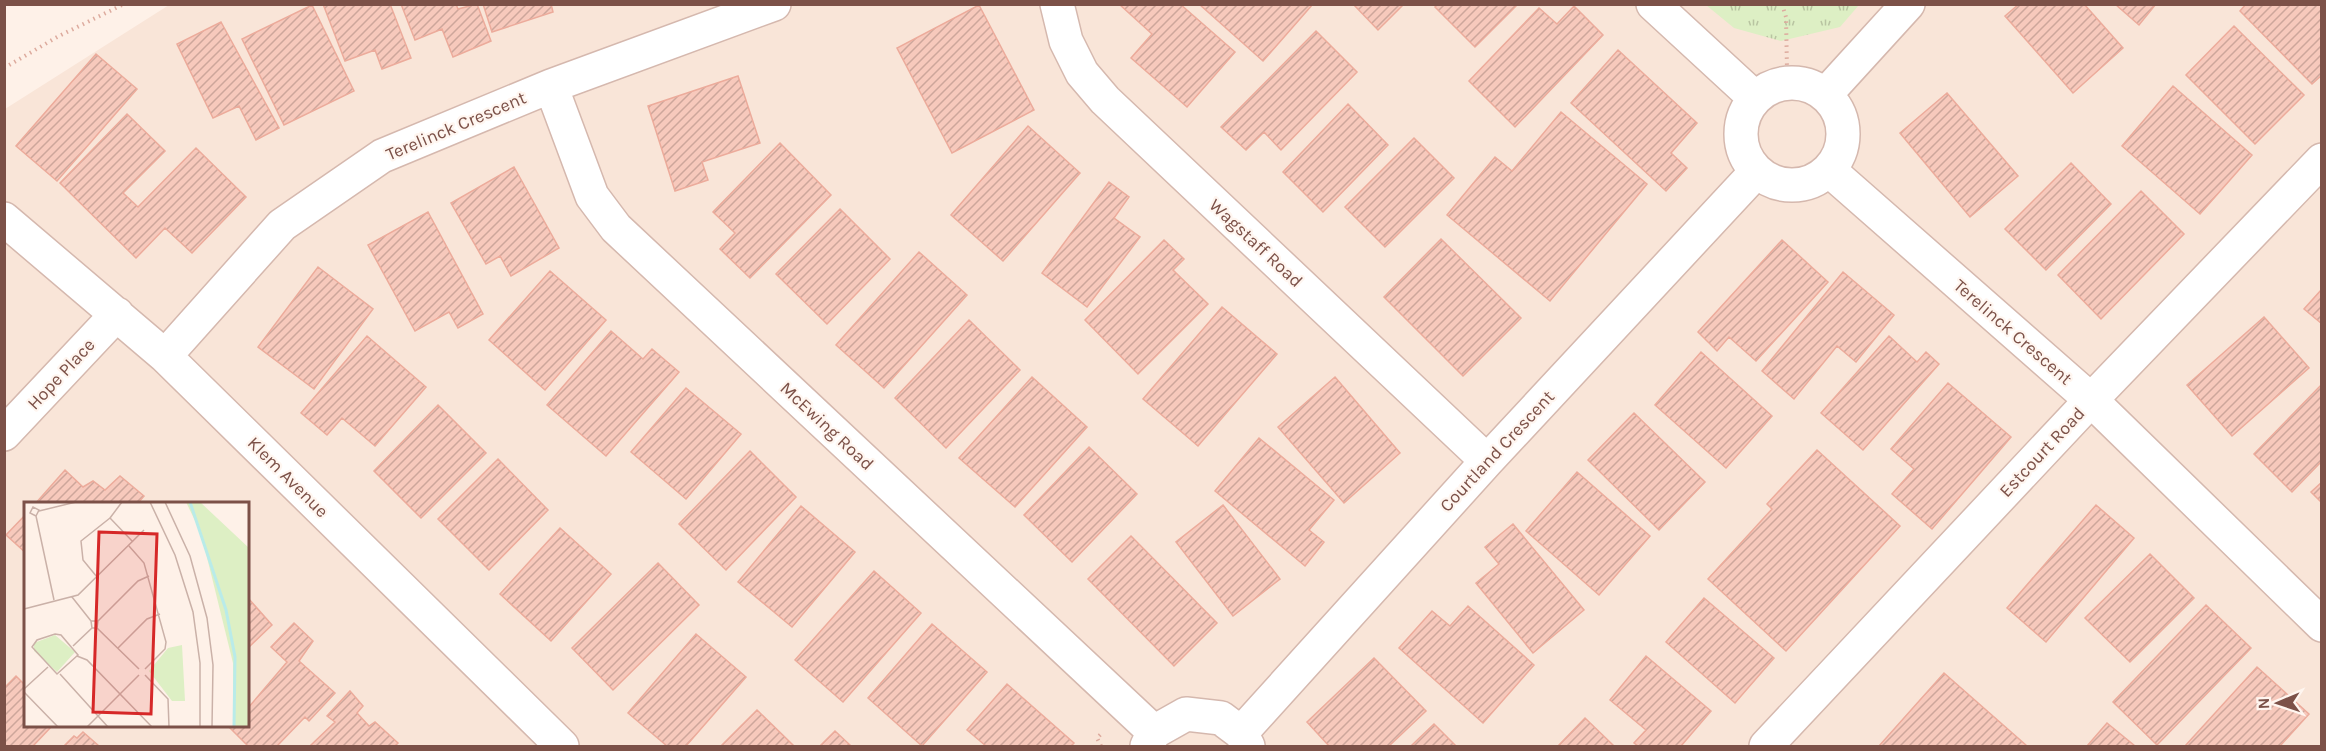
<svg xmlns="http://www.w3.org/2000/svg" width="2326" height="751" font-family="Karla,sans-serif">
	<defs>
		<pattern id="park-tufts" width="24" height="20" patternUnits="userSpaceOnUse" patternTransform="scale(1.5)"><rect width="24" height="20" fill="#ddefc4"/><path d="M3 7l-1-3M5 7V3M7 7l1-3M15 17l-1-3M17 17v-4M19 17l1-3" fill="none" stroke="#b8c4a1"/></pattern>
		<pattern id="building-hatch" width="6" height="6" patternUnits="userSpaceOnUse" patternTransform="scale(1.5)"><rect width="6" height="6" fill="#f7c9bc"/><path d="M-1 1l2-2M0 6l6-6M5 7l2-2" fill="none" stroke="#cda69b"/></pattern>
	</defs>
	<rect width="100%" height="100%" fill="#fef1e8"/>
	<path fill="#f9e5d8" fill-rule="evenodd" d="M169,5H2321V746H5V109ZM26,504H248V726H26Z"/>
	<path fill="url(#park-tufts)" d="M1706,5H1859L1840,27L1781,41L1734,28Z"/>
	<path fill="url(#building-hatch)" stroke="#ecab9b" stroke-width="1.5" d="M323,4H390L411,58L382,69L375,50L345,61Z
		M401,4H456L458,9L477,4L491,41L453,57L442,29L415,40Z
		M483,4H551L553,12L492,32Z
		M1119,4H1180L1235,52L1187,107L1131,58L1152,34Z
		M1199,4H1313L1263,61Z
		M1353,4H1404L1378,30Z
		M1438,4H1518L1475,47L1435,7Z
		M2019,4H2084L2123,48L2073,93L2005,16Z
		M2115,4H2156L2139,25Z
		M2246,4H2322V75L2312,84L2240,11Z
		M312,5L354,91L284,125L242,39Z
		M979,5L1034,110L952,153L897,48Z
		M1574,6L1603,35L1515,127L1469,81L1539,8L1557,24Z
		M221,22L279,128L256,140L239,106L213,118L177,44Z
		M2234,26L2304,95L2255,144L2186,75Z
		M1316,31L1357,72L1281,150L1264,132L1246,150L1221,127Z
		M1618,50L1697,123L1671,153L1687,168L1666,191L1571,103Z
		M96,54L137,89L57,181L16,146Z
		M738,76L760,143L702,162L708,180L675,191L648,106Z
		M2173,86L2252,155L2200,214L2122,146Z
		M1947,93L2018,176L1970,217L1900,133Z
		M1348,104L1388,145L1323,212L1283,172Z
		M1561,112L1647,184L1550,301L1447,215L1495,157L1512,171Z
		M127,114L165,151L123,193L138,207L196,148L246,197L192,253L165,228L136,258L60,183Z
		M1028,126L1080,173L1003,261L951,215Z
		M1414,138L1454,178L1385,247L1345,207Z
		M780,143L831,195L750,278L720,249L735,233L713,212Z
		M2071,163L2111,204L2046,270L2005,229Z
		M514,167L559,248L511,276L500,256L486,264L451,203Z
		M1109,182L1129,197L1114,218L1140,237L1087,307L1042,273Z
		M2141,191L2184,234L2101,319L2058,275Z
		M840,209L890,259L827,324L776,274Z
		M428,212L483,314L458,328L449,312L415,331L368,245Z
		M1441,239L1521,318L1463,376L1384,297Z
		M1164,240L1184,259L1173,270L1208,304L1138,374L1085,320Z
		M1782,240L1828,282L1756,361L1729,337L1717,351L1698,332Z
		M919,252L967,295L884,388L836,345Z
		M318,267L373,309L314,389L258,347Z
		M550,271L606,320L545,390L489,340Z
		M1843,272L1894,315L1856,362L1837,346L1794,399L1762,371Z
		M2322,289V324L2304,309Z
		M1222,307L1277,354L1198,446L1143,399Z
		M2264,317L2309,368L2232,436L2187,385Z
		M969,320L1020,370L946,448L895,398Z
		M611,331L643,359L652,349L679,372L606,456L547,405Z
		M367,336L426,387L375,446L342,418L327,435L301,413Z
		M1889,336L1917,362L1926,352L1939,364L1863,450L1821,413Z
		M1701,352L1772,416L1726,468L1655,405Z
		M1032,377L1087,427L1015,507L959,458Z
		M1335,377L1400,453L1344,503L1278,427Z
		M1948,383L2011,437L1932,529L1892,494L1914,469L1891,449Z
		M2322,384V461L2292,492L2254,454Z
		M686,388L741,434L686,499L631,452Z
		M438,405L486,453L421,518L374,471Z
		M1634,413L1705,482L1659,530L1588,460Z
		M1259,438L1334,500L1309,530L1324,542L1305,566L1215,491Z
		M1089,447L1137,494L1072,562L1024,515Z
		M1817,450L1900,526L1786,651L1708,579L1772,509L1767,504Z
		M750,451L796,497L726,570L679,524Z
		M498,459L548,510L489,570L438,519Z
		M65,470L83,487L93,481L105,490L120,476L144,496L137,504H35Z
		M1577,472L1650,536L1599,595L1526,531Z
		M2322,482V503L2311,492Z
		M1223,505L1280,579L1233,616L1176,542Z
		M2096,505L2134,538L2046,642L2007,608Z
		M801,506L855,552L792,627L738,582Z
		M26,514V553L6,535Z
		M1513,524L1584,610L1533,653L1476,583L1499,564L1485,547Z
		M560,528L611,574L551,641L500,594Z
		M1131,536L1217,623L1174,666L1088,579Z
		M2150,554L2194,598L2130,662L2085,618Z
		M658,563L699,605L613,690L572,648Z
		M874,571L921,613L843,702L795,660Z
		M248,598L272,625L248,648Z
		M1704,598L1774,658L1735,703L1666,642Z
		M2206,605L2251,648L2157,745L2113,702Z
		M1468,606L1534,665L1483,723L1399,648L1432,611L1450,626Z
		M294,623L313,641L299,661L335,693L309,721L305,717L277,746H248L230,728L232,726H248V708L287,662L271,647Z
		M932,624L987,672L922,746L868,698Z
		M696,634L746,677L686,746H667L628,713Z
		M1646,656L1711,711L1681,746H1638L1634,743L1646,730L1610,700Z
		M1374,658L1426,711L1389,746H1329L1307,722Z
		M2257,667L2309,714L2280,746H2185Z
		M1944,673L2027,746H1879Z
		M16,676L26,686V726H52L33,746H4V688Z
		M1007,684L1074,743L1071,746H986L967,730Z
		M350,691L363,706L357,713L369,726L375,722L398,743L395,746H310L335,722L327,716Z
		M757,710L794,746H721Z
		M1585,718L1614,746H1558Z
		M2107,723L2135,746H2087Z
		M1434,724L1456,746H1411Z
		M835,731L851,746H820Z
		M83,732L99,746H64L74,736L77,738Z"/>
	<g fill="none" stroke-linecap="round" stroke-linejoin="round">
		<g stroke="#d5b8ae" stroke-width="36">
			<path id="minor" d="M1057,4L1066,41L1082,73L1105,100L1487,461
				M1653,4L1755,98
				M1741 134a51 51 0 1 1 102 0a51 51 0 1 1-102 0Z
				M551,86L592,196L616,228L1154,732
				M1825,95L1908,4
				M1829,170L2091,400L2322,625
				M4,219L165,356L562,746
				M165,356L282,225L382,156L551,86L774,4
				M4,434L117,314
				M1241,733L1487,461L1756,172
				M1147,746L1154,732L1186,714L1221,718L1241,733L1248,746
				M1766,746L2091,400L2322,160"/>
		</g>
		<path stroke="#ddab9e" stroke-width="4" stroke-dasharray="1.5 4.5" stroke-linecap="butt" d="M1782,4L1786,17L1787,70
			M4,68L59,36L124,4
			M1780,71L1799,70
			M1101,746L1097,738L1103,732"/>
		<use href="#minor" stroke="#fff" stroke-width="33"/>
	</g>
	<g text-anchor="middle" stroke-width="4.5" stroke-linejoin="round" paint-order="stroke">
		<g font-size="18" fill="#7c5148" stroke="#fff6f0">
			<text transform="translate(456 126) rotate(-23)" y="6">Terelinck Crescent</text>
			<text transform="translate(1256 243) rotate(43)" y="6">Wagstaff Road</text>
			<text transform="translate(2013 332) rotate(41)" y="6">Terelinck Crescent</text>
			<text transform="translate(61 374) rotate(-47)" y="6">Hope Place</text>
			<text transform="translate(827 426) rotate(43)" y="6">McEwing Road</text>
			<text transform="translate(1497 451) rotate(-47)" y="6">Courtland Crescent</text>
			<text transform="translate(2042 452) rotate(-47)" y="6">Estcourt Road</text>
			<text transform="translate(288 477) rotate(45)" y="6">Klem Avenue</text>
		</g>
	</g>
	<g transform="translate(24 502)">
		<rect width="225" height="225" fill="#fef1e8"/>
		<path d="M162,0H176L225,46V225H209V161L177,31Z" fill="#ddefc4"/>
		<path d="M31,133L51,150L33,170L10,149V141ZM158,143L161,199H148L125,169L144,146Z" fill="#ddefc4"/>
		<path fill="none" stroke="#b9ebe9" stroke-width="3" d="M166,0L202,108L211,155L210,225"/>
		<path fill="none" stroke="#cab1a8" stroke-width="1.5" d="M98,0L86,16L109,40M126,0L151,53L169,110L176,161V225M141,0L166,54L183,116L189,163L188,225M15,9L52,0M12,14L6,11L9,5L15,8L12,14L30,98M105,44L120,61L142,140L141,147L121,167M73,75L59,58L57,39L86,16M48,95L67,119M0,107L54,93L120,28M74,119L114,79L125,74M73,126L115,167M31,132L37,133L54,153L33,172L8,145L13,138ZM49,144L68,126H73L74,119H67L68,126M94,146L123,117L136,112M53,154L63,158L128,225M36,172L84,225M121,173L144,197L145,225M0,187L24,165M0,190L34,225M63,225L115,173"/>
		<path fill="#d62828" fill-opacity="0.15" stroke="#d62828" stroke-width="3" d="M75,30L133,32L127,212L69,210Z"/>
		<rect width="225" height="225" fill="none" stroke="#7c5148" stroke-width="3"/>
	</g>
	<rect width="2326" height="751" fill="none" stroke="#7c5148" stroke-width="12"/>
	<g transform="translate(2278 703) rotate(268)" stroke="#fff6f0" stroke-width="4.5" paint-order="stroke">
	<path d="M0-4.5L10 22L0 15L-10 22Z" fill="#7c5148"/>
	<text y="-9" font-size="16" font-weight="bold" text-anchor="middle" fill="#7c5148">N</text>
	</g>
</svg>
